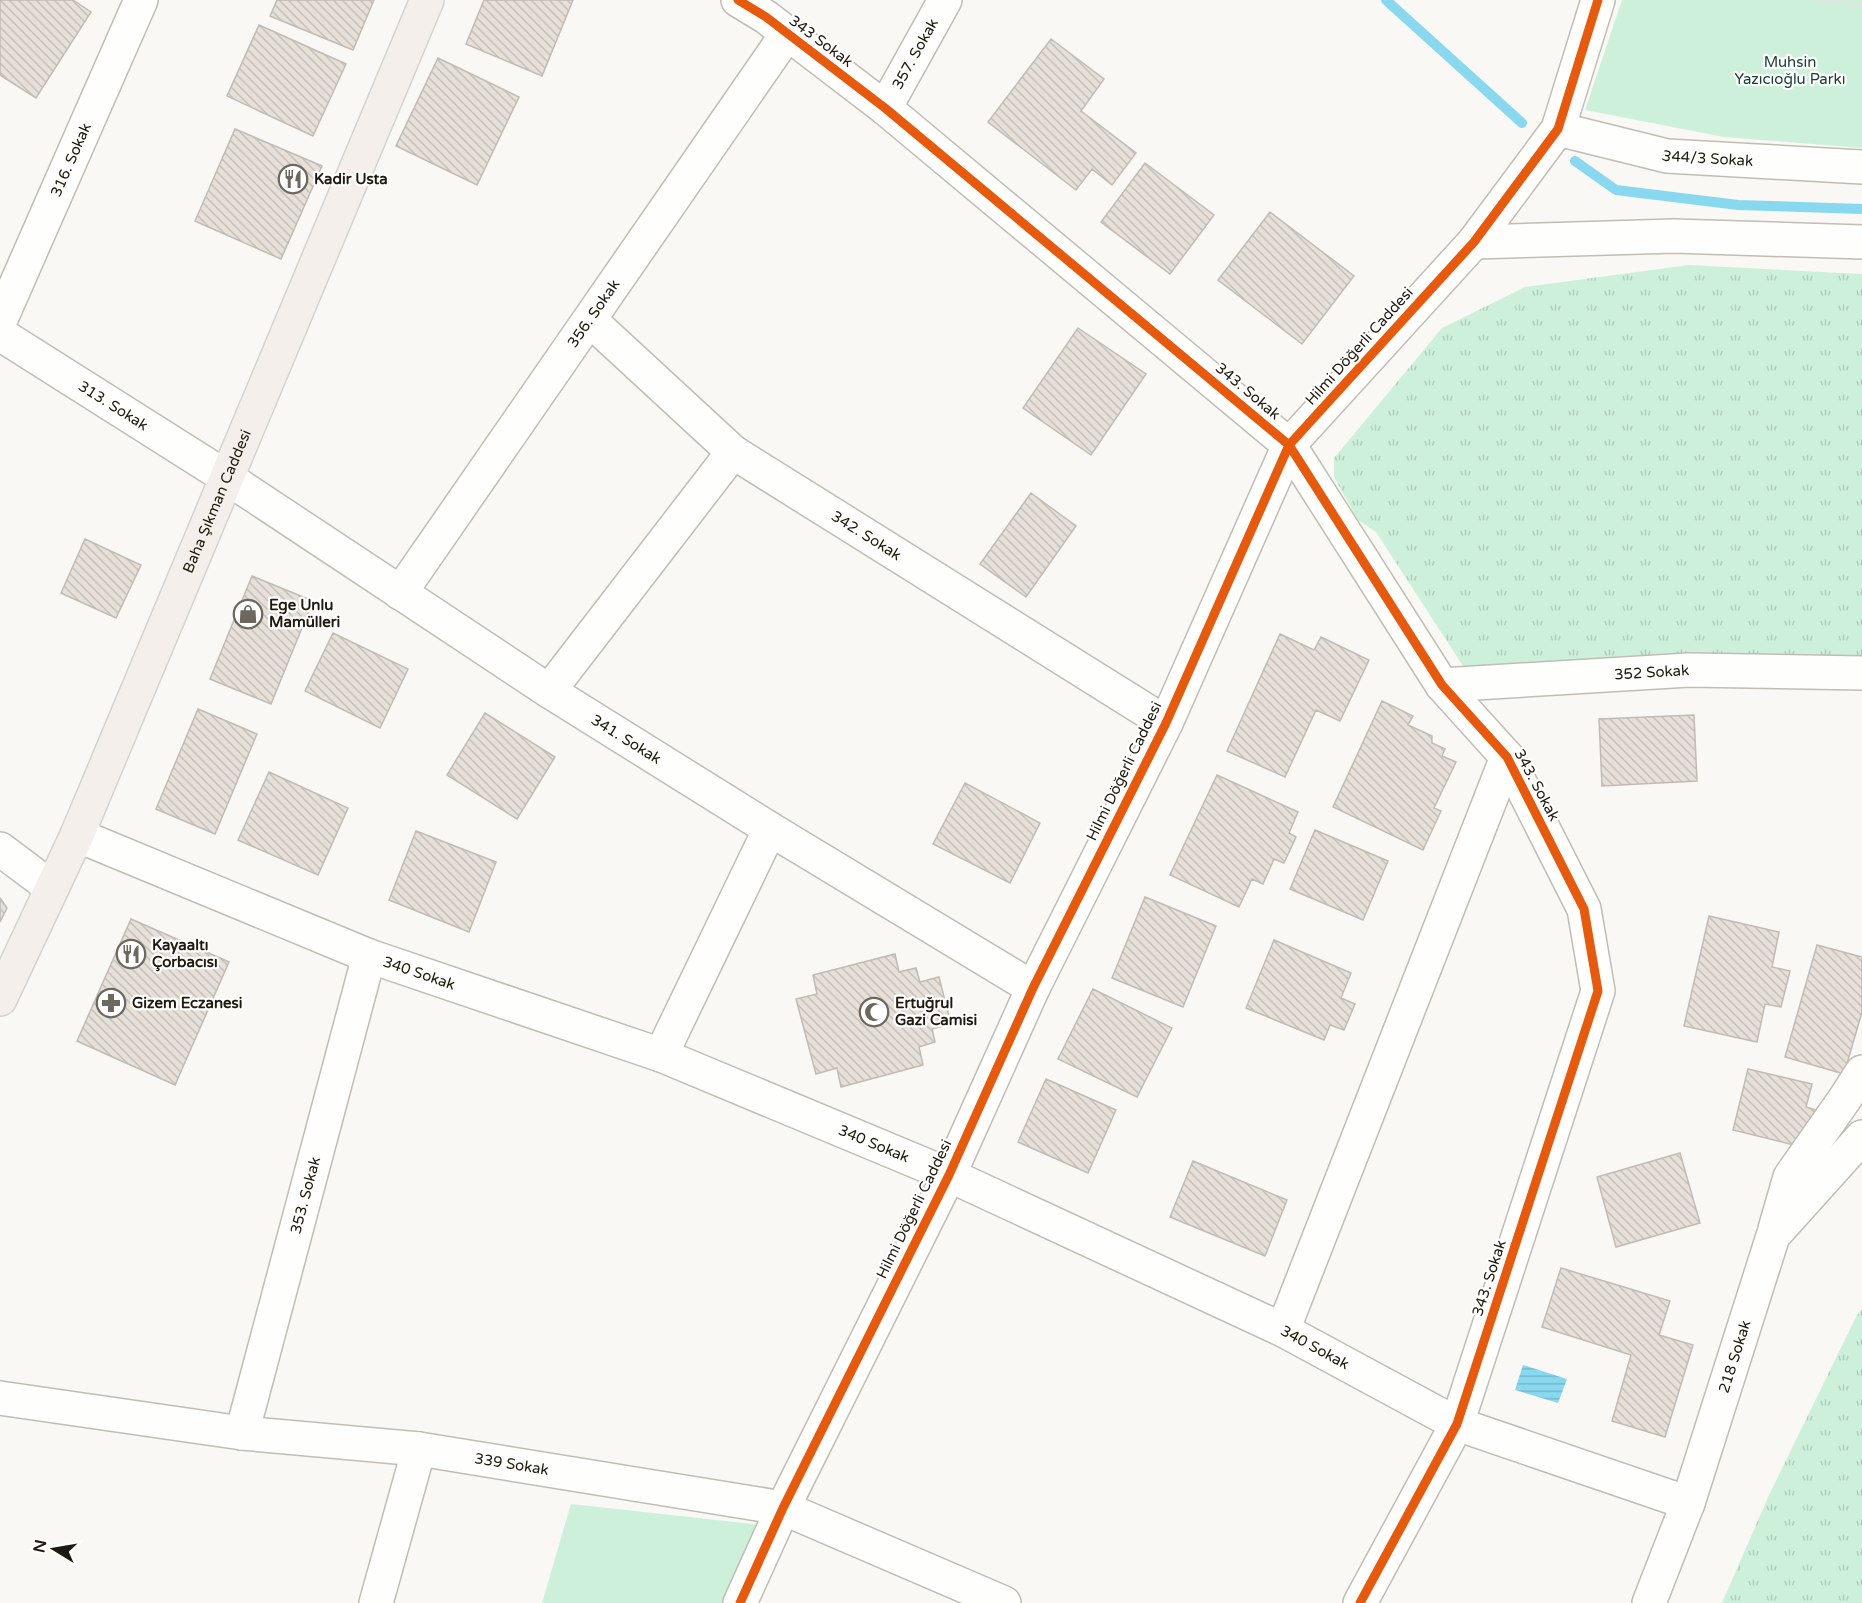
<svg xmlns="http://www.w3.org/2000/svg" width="1862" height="1603" font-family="'Varela Round',sans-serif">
	<defs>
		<pattern id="grass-tufts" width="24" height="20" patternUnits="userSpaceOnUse" patternTransform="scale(1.5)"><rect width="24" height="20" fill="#cdf0db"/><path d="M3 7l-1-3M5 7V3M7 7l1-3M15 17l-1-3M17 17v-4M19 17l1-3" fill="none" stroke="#b0cdbb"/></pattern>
		<pattern id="water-rules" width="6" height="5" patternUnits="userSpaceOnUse" patternTransform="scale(1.5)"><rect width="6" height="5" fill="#88d8ef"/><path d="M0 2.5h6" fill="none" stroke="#75b9cc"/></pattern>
		<pattern id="building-back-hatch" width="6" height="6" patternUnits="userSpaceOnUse" patternTransform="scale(1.5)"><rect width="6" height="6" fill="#e6e0d9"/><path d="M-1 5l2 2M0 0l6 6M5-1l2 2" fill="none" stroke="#c5c0b9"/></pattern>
	</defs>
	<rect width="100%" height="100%" fill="#faf8f4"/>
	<path fill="url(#grass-tufts)" d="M1689,265L1862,274V659L1463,666L1376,532L1358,520L1334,477V458L1442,328L1525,287Z
		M1862,1309V1603H1722L1769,1495L1857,1315Z"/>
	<path fill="#cdf0db" d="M1622,0H1862V148L1724,137L1585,110Z
		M571,1504L762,1525L726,1603H542Z"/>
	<path fill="url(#water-rules)" d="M1523,1365L1567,1379L1558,1403L1515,1390Z"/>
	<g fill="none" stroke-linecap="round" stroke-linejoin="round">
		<path stroke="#88d8ef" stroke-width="10" d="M1386,0L1522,123
			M1575,161L1616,190L1738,205L1862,209"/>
	</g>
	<path fill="url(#building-back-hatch)" stroke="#c1bbb5" stroke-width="1.5" d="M0,0H73L91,12L36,98L0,75Z
		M277,0H374L353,50L270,16Z
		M484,0H573L542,76L466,44Z
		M259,25L346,64L313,136L227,96Z
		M1051,39L1104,79L1081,111L1136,153L1112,185L1092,169L1076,190L988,122Z
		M438,58L519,97L477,185L396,146Z
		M235,129L322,166L281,259L195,221Z
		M1145,163L1214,215L1170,274L1101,222Z
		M1270,212L1354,276L1302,344L1218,280Z
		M1078,328L1146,374L1091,455L1023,408Z
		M1031,493L1076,526L1026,597L980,564Z
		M85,539L141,565L116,618L61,593Z
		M252,576L313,601L271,704L210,679Z
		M333,633L408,669L380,728L305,691Z
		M1280,634L1314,650L1321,637L1369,660L1340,721L1316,710L1285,777L1227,751Z
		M1382,701L1413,716L1408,725L1432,736V743L1445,749L1442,756L1456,762L1434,808L1441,811L1423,850L1333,807Z
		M198,709L257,734L215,834L156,809Z
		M485,713L555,757L517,819L447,775Z
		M1694,715L1697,781L1602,786L1599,719Z
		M269,772L348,808L318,875L238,840Z
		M1217,775L1298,812L1289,833L1296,837L1284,863L1274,859L1263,884L1252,879L1239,907L1170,875Z
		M965,783L1040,823L1010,883L933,844Z
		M1315,830L1388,861L1363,920L1290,889Z
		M416,831L496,862L469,932L389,900Z
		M1145,897L1216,926L1183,1007L1112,978Z
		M0,898L7,908L0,922Z
		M1709,916L1779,932L1772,967L1790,971L1781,1007L1765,1004L1757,1042L1684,1026Z
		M131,919L229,962L175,1085L77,1041Z
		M1274,940L1351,973L1341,998L1355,1004L1344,1030L1330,1025L1324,1040L1246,1008Z
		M1817,945L1862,957V1012L1844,1074L1785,1057Z
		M895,954L899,972L916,968L920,982L939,977L951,1024L932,1029L935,1042L919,1047L923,1065L841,1087L837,1068L816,1074L796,999L817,994L813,975Z
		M1093,989L1172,1028L1137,1097L1058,1059Z
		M1748,1069L1812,1084L1806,1107L1816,1110L1806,1148L1733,1130Z
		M1046,1079L1116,1110L1088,1173L1018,1142Z
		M1680,1153L1700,1223L1616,1247L1597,1177Z
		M1193,1161L1287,1200L1265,1256L1170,1217Z
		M1561,1268L1670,1301L1659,1335L1693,1345L1665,1437L1612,1421L1631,1355L1542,1327Z"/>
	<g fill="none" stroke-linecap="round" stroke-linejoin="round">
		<g stroke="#c1bdb5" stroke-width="36">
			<g id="minor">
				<path d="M738,0L766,17L885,108L1289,445L1442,685L1507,757L1584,909L1598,991L1457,1424L1360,1603"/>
				<path id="s1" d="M885,108L945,0"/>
				<path id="s2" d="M1558,129L1667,156L1862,167"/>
				<path d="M1474,242L1674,236L1862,242"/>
				<path id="s3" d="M590,320L733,452L1166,723"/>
				<path id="s4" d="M0,321L141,0"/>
				<path id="s5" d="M0,334L226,477L549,691L770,829L1033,988"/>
				<path id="s6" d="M400,593L787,34"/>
				<path id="s7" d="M1442,685L1689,670L1862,673"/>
				<path d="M549,691L733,452"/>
				<path id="s8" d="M77,835L369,956L661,1055L949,1175L1283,1330L1457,1424L1688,1503"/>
				<path d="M0,849L52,888"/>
				<path d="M661,1055L770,829"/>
				<path d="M1775,1229L1790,1177L1846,1097L1862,1072"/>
				<path d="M1283,1330L1507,757"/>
				<path id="s9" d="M0,1398L242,1433L419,1449L783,1508L1004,1603"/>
				<path id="s10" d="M242,1433L369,956"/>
				<path d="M376,1603L419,1449"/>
				<path d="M740,1603L783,1508L949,1175L1033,988L1166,723L1289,445L1474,242L1558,129L1598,0"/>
				<path id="s11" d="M1649,1603L1688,1503L1773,1236L1862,1137"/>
			</g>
		</g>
		<g stroke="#d5d3cf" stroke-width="36">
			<g id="major">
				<path id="s12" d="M0,999L77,835L427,0"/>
			</g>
		</g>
		<path stroke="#e3e3e1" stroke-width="4" stroke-dasharray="4.5 3" stroke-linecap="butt" d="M1815,0L1862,5"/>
		<use href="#minor" stroke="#fefefd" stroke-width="33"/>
		<use href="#major" stroke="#f4efea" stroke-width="33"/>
		<g stroke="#fff" stroke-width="13">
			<path id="cycleway" d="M738,0L766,17L885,108L1289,445L1442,685L1507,757L1584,909L1598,991L1457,1424L1360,1603
				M740,1603L783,1508L949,1175L1033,988L1166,723L1289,445L1474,242L1558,129L1598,0"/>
		</g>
		<use href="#cycleway" stroke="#e8590c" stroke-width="9"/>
	</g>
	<defs>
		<g id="restaurant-ring" transform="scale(1.5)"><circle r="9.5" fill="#fff" stroke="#6c685e" stroke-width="1.5"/><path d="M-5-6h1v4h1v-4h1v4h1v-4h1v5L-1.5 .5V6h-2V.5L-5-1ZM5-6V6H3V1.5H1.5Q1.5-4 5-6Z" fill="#6c685e"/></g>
		<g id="shop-ring" transform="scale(1.5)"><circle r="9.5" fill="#fff" stroke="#6c685e" stroke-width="1.5"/><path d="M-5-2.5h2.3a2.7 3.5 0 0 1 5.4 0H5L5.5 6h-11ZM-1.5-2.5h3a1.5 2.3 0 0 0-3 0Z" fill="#6c685e"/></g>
		<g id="pharmacy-ring" transform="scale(1.5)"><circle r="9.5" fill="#fff" stroke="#6c685e" stroke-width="1.5"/><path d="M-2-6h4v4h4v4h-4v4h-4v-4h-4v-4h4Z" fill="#6c685e"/></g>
		<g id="mosque-ring" transform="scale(1.5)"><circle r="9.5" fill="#fff" stroke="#6c685e" stroke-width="1.5"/><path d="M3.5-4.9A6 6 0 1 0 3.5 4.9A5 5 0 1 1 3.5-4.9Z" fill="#6c685e"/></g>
	</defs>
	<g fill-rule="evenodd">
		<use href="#restaurant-ring" x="293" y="179"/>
		<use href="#shop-ring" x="248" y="614"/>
		<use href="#restaurant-ring" x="131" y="954"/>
		<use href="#pharmacy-ring" x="111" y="1003"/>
		<use href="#mosque-ring" x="874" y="1012"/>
	</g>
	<g text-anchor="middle" stroke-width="4.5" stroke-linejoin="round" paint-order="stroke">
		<g font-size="15" fill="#1f1a0d" stroke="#fff">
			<text transform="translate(821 41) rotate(37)" y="5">343 Sokak</text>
			<text dy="5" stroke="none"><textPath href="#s1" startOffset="62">357. Sokak</textPath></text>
			<text dy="5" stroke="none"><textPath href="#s2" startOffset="153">344/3 Sokak</textPath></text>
			<text dy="5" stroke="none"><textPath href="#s4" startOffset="176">316. Sokak</textPath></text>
			<text dy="5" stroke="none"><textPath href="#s6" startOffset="340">356. Sokak</textPath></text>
			<text transform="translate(1359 346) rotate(-48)" y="5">Hilmi Döğerli Caddesi</text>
			<text transform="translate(1248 391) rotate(40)" y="5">343. Sokak</text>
			<text dy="5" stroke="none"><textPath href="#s5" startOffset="134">313. Sokak</textPath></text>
			<text dy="5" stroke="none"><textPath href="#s12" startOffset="543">Baha Şıkman Caddesi</textPath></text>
			<text dy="5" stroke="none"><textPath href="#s3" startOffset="352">342. Sokak</textPath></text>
			<text dy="5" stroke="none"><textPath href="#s7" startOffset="210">352 Sokak</textPath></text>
			<text dy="5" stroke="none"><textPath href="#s5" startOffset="746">341. Sokak</textPath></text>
			<text transform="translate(1124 771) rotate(-64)" y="5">Hilmi Döğerli Caddesi</text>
			<text transform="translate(1537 785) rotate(62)" y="5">343. Sokak</text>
			<text dy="5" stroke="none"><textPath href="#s8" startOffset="369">340 Sokak</textPath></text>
			<text dy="5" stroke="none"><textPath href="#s8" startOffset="855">340 Sokak</textPath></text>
			<text dy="5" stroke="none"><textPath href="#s10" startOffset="246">353. Sokak</textPath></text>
			<text transform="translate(914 1209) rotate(-64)" y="5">Hilmi Döğerli Caddesi</text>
			<text transform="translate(1489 1278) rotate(-72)" y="5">343. Sokak</text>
			<text dy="5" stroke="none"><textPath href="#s8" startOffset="1341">340 Sokak</textPath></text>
			<text dy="5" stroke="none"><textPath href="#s11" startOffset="261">218 Sokak</textPath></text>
			<text dy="5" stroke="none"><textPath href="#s9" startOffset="516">339 Sokak</textPath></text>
		</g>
		<g font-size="15" fill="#18412e" stroke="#fff">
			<text x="1790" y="67">Muhsin<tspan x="1790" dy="17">Yazıcıoğlu Parkı</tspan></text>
		</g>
		<g font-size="15" font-weight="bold" fill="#1f1a0d" stroke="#fff" text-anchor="start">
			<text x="314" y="184">Kadir Usta</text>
			<text x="269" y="610">Ege Unlu<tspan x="269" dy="17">Mamülleri</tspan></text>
			<text x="152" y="950">Kayaaltı<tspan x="152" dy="17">Çorbacısı</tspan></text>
			<text x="132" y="1008">Gizem Eczanesi</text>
			<text x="895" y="1008">Ertuğrul<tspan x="895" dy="17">Gazi Camisi</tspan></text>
		</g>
	</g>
	<g transform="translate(54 1549) rotate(281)" stroke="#ffffff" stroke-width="4.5" paint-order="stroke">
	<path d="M0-4.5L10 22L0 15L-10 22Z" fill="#1f1a0d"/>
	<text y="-9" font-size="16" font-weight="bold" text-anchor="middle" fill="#1f1a0d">N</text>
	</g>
</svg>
